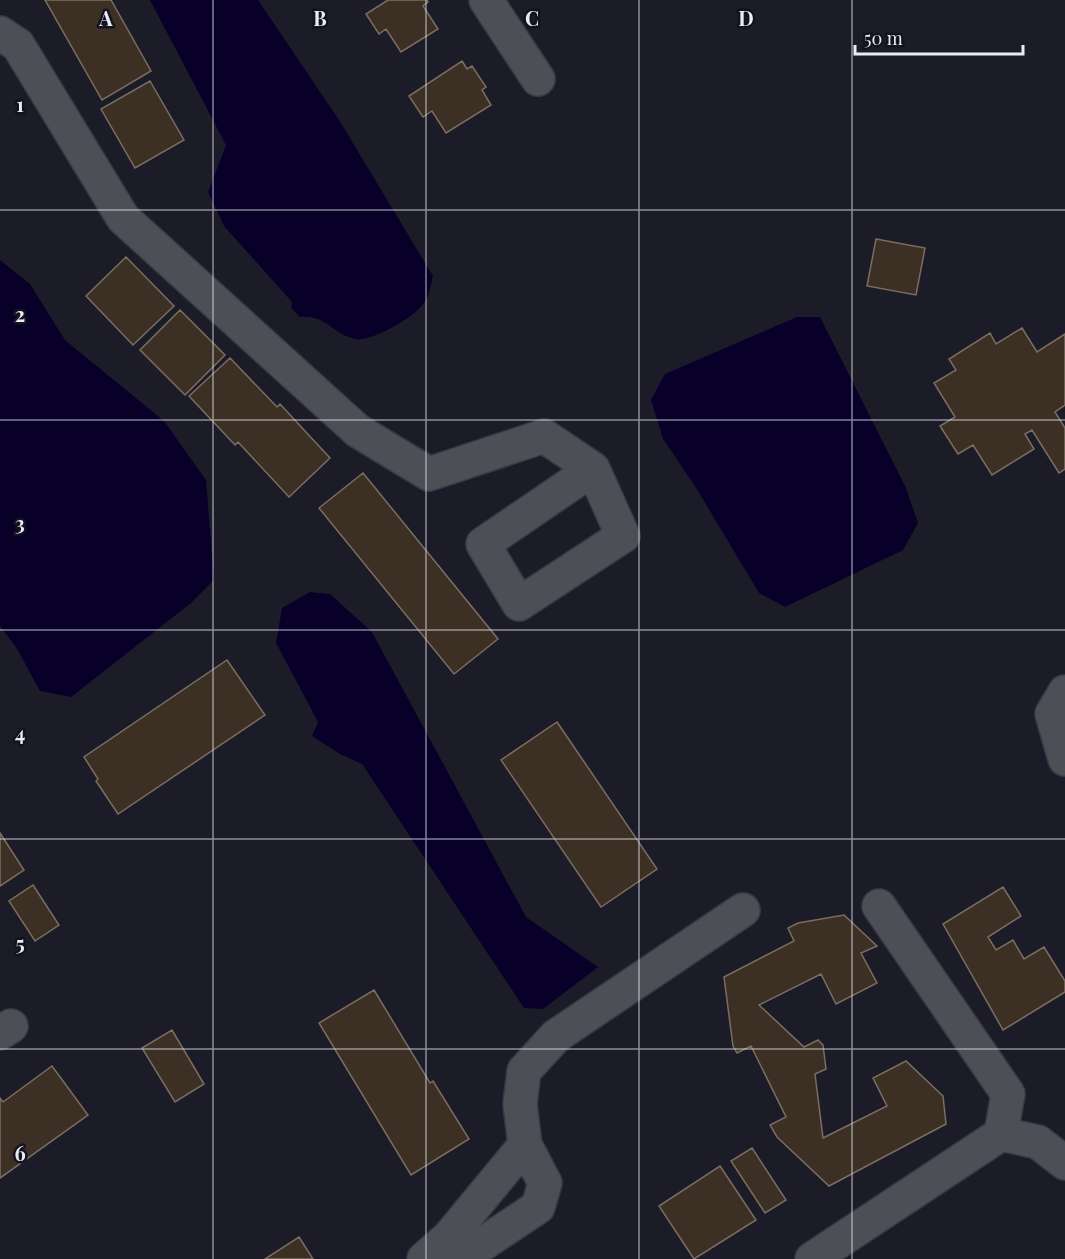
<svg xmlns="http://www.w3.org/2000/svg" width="1065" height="1259" font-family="'Playfair Display',serif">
	<rect width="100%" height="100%" fill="#1c1c29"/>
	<path fill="#080028" d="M150,0H258L339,120L433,276C431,284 429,297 424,303C415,317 372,342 355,339C331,334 328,315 300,317L291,308L292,302L224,226L208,192L226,145Z
		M0,260L30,284L65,340L164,421L206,480L214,580L191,603L71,697L40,691L16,647L0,626Z
		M797,317H820L906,488L918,523L903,550L785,607L759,593L695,486L663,439L651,400L665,374Z
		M310,592L330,594L372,632L526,917L598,967L543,1009L524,1008L362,764L340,754L312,736L318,722L276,643L282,608Z"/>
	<path fill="#3c3025" stroke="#7b6e61" stroke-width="1.5" d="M45,0H111L151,71L102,100Z
		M388,0H427L428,2L423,6L438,29L401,52L386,29L379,34L366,14Z
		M462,61L467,69L472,66L486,87L482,90L491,105L446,133L432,111L423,117L409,96Z
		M150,81L184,140L135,168L101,109Z
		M876,239L925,248L916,295L867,286Z
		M126,257L174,306L133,345L86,296Z
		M180,310L225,355L185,395L140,350Z
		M1022,328L1037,352L1065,334V405L1055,412L1065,428V469L1059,473L1032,430L1025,434L1034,449L992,475L973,445L958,454L940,426L955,417L934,383L956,370L949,359L990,333L996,344Z
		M230,358L277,407L280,404L330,458L289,497L238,442L235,445L189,396Z
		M363,473L498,639L454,674L319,508Z
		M227,660L265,715L118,814L96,781L98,779L84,757Z
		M557,722L657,869L601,907L501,760Z
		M0,833L24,870L0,886Z
		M33,885L59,925L35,941L9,901Z
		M1003,887L1021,916L988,937L996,950L1013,940L1024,959L1044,947L1065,981V992L1003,1030L943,924Z
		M844,915L877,946L861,953L877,983L836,1004L821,974L759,1005L804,1047L818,1040L823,1045L826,1069L815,1074L823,1138L887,1106L873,1078L906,1061L943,1096L946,1124L829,1186L777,1137L770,1125L786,1117L751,1046L737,1053L733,1046L724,977L794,941L788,928L798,923Z
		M374,990L430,1083L433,1081L469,1139L411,1175L319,1023Z
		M172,1030L204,1084L175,1102L142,1048Z
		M52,1066L88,1115L0,1178V1098L3,1102Z
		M752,1148L786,1200L765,1213L731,1161Z
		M720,1166L756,1220L694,1259L659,1206Z
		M299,1237L313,1259H265Z"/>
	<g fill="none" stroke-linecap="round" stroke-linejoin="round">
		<g stroke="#393945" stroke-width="36">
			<path id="minor" d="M486,0L538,79
				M0,33L18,45L123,218L358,431L429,474L544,436L593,469L623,536L519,604L483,544L593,469
				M1065,692L1052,714L1065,759
				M879,906L1008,1094L1001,1134
				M0,1033L11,1026
				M424,1259L449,1237L525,1145
				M460,1259L538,1207L545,1183L525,1145L520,1104L524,1071L556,1036L743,910
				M812,1259L1001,1134L1038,1142L1065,1163"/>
		</g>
		<use href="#minor" stroke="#4e4f56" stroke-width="33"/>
	</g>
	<path fill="none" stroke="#eaebf4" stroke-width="1.5" stroke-opacity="0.55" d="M213,0V1259M426,0V1259M639,0V1259M852,0V1259M0,210H1065M0,420H1065M0,630H1065M0,839H1065M0,1049H1065"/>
	<g font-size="20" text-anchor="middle" font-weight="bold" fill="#eaebf4" stroke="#131320" stroke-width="5" stroke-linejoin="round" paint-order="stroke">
		<text x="106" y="26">A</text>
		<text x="320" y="26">B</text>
		<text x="532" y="26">C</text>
		<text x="746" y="26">D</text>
		<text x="20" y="112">1</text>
		<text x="20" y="322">2</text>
		<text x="20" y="531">3</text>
		<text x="20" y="741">4</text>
		<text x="20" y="951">5</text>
		<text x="20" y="1161">6</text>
	</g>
	<path d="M855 45v9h168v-9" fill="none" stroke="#eaebf4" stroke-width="3"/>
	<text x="864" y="45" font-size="18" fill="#eaebf4" stroke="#131320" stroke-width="4.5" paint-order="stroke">50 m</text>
</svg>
